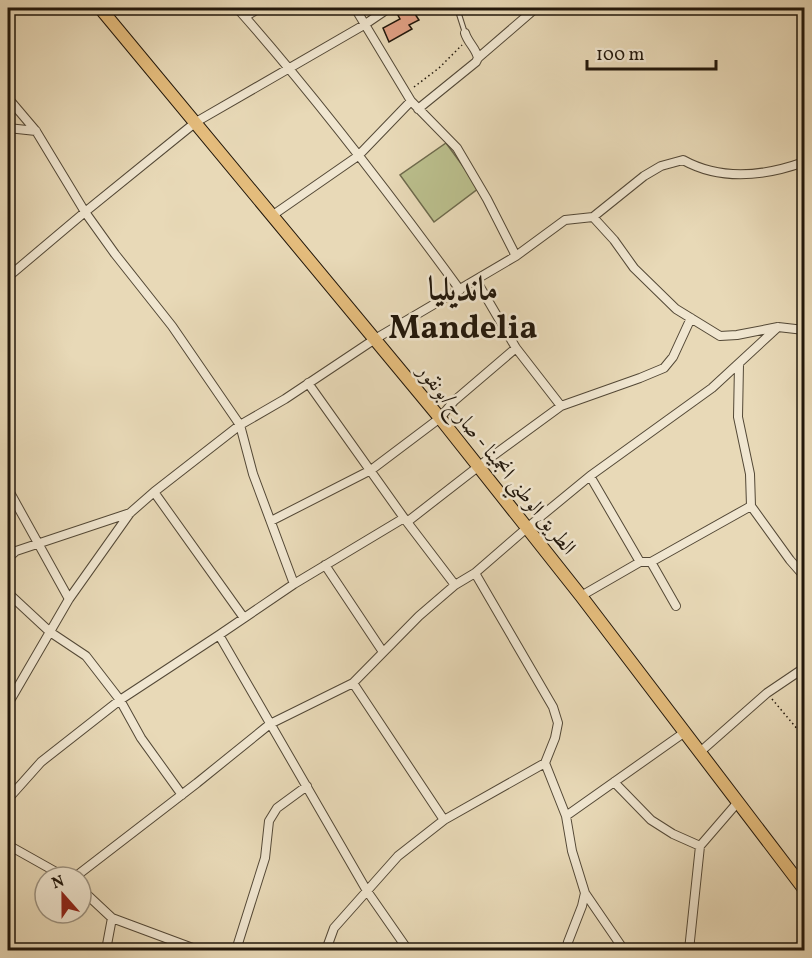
<svg xmlns="http://www.w3.org/2000/svg" width="812" height="958" font-family="Vollkorn,Amiri,serif">
	<rect width="100%" height="100%" fill="#e8d9b7"/>
	<filter id="stains"><feTurbulence type="fractalNoise" baseFrequency=".00333" numOctaves="4"/><feColorMatrix values="0 0 0 0 .2 0 0 0 0 .09 0 0 0 0 .02 0 0 0 .5 -.17"/></filter>
	<radialGradient id="worn" r=".72"><stop offset=".6" stop-color="#630" stop-opacity="0"/><stop offset="1" stop-color="#630" stop-opacity=".3"/></radialGradient>
	<path fill="#babe8c" stroke="#6e6a4c" stroke-width="1.5" d="M446,143L479,188L434,222L400,175Z"/>
	<path fill="#e2a185" stroke="#21170b" stroke-width="1.5" d="M395,8H411L419,20L409,25L412,29L389,42L383,28L400,19L395,10Z"/>
	<g fill="none" stroke-linecap="round" stroke-linejoin="round">
		<g stroke="#534836" stroke-width="6">
			<path id="service" d="M457,8L465,33"/>
		</g>
		<g stroke="#534836" stroke-width="10">
			<path id="minor" d="M237,8C316,97 389,193 460,290
				M355,8L411,101L457,148L487,199L516,256
				M107,15L116,8
				M245,17L259,8
				M465,33C468,43 476,48 478,58
				M8,98L36,131L85,212L115,254L172,326L240,425L253,474L294,584
				M418,109L476,62L478,58L536,8
				M8,128L36,131
				M273,215L358,156L411,101
				M593,217L614,240L634,268L676,309L720,336L737,335L778,327L804,330
				M8,277L85,212L196,122L364,25L389,8
				M476,280L516,348L561,406
				M739,364L738,417L750,474L751,506L790,560L804,576
				M308,383L404,518
				M590,476L640,562H651L676,606
				M8,489L69,599
				M154,492L244,618
				M271,521L371,470L440,418L454,401L516,348
				M407,522L455,585
				M8,558L16,551L130,513
				M651,562L751,506
				M325,565L383,652
				M475,573L553,707L558,723L555,738L545,763L566,816L572,851L585,893L582,906L568,942L566,950
				M8,593L50,632L86,656L120,700L141,738L182,795
				M581,596L640,562
				M219,635L367,891L408,950
				M353,683L444,820
				M8,704L69,599L130,513L154,492L240,425L285,399L375,339L516,256L565,220L593,217L644,176L661,166L683,160C721,181 765,176 804,162
				M700,752L767,693L804,668
				M614,782L651,820L673,834L700,846
				M8,799L41,762L120,700L219,635L294,584L404,518L407,522L479,466L561,406L640,378L664,368L673,357L691,318
				M566,816L685,732
				M8,845L65,877
				M75,877L197,783L270,724L353,683L419,616L455,585L475,573L528,527L590,476L712,388L778,327
				M81,889L112,918L198,950
				M585,893L624,950
				M106,950L112,918
				M236,950L265,858L269,821L277,808L307,786
				M326,950L334,928L398,856L444,820L545,763
				M689,950L700,846L738,802
				M795,950L804,942"/>
		</g>
		<g stroke="#21170b" stroke-width="14">
			<path id="trunk" d="M100,8L440,418L581,596L804,889"/>
		</g>
		<path stroke="#21170b" stroke-width="1.5" stroke-dasharray="1.5 3" stroke-linecap="butt" d="M414,87L439,68L462,45
			M772,699L804,737"/>
		<use href="#service" stroke="#f0e6d0" stroke-width="4"/>
		<use href="#minor" stroke="#f0e6d0" stroke-width="8"/>
		<use href="#trunk" stroke="#e4bc7c" stroke-width="12"/>
	</g>
	<g text-anchor="middle" stroke-width="5" stroke-linejoin="round" paint-order="stroke">
		<g font-size="21" fill="#21170b" stroke="#f0e6d0">
			<text transform="translate(497 459) rotate(51)" y="7">الطريق الوطني انجمينا - صارح/بونقور</text>
		</g>
		<g font-size="33" font-weight="bold" fill="#21170b" stroke="#f0e6d0">
			<text x="463" y="300">مانديليا<tspan x="463" dy="38">Mandelia</tspan></text>
		</g>
	</g>
	<rect width="812" height="958" fill="none" stroke="#e8d9b7" stroke-width="30"/>
	<rect x="9" y="9" width="794" height="940" fill="none" stroke="#21170b" stroke-width="3"/>
	<rect x="15" y="15" width="782" height="928" fill="none" stroke="#21170b" stroke-width="1.5"/>
	<g transform="translate(63 895) rotate(339)"><circle r="28" fill="#f0e6d0" stroke="#9d9381" stroke-width="1.5"/>
	<path d="M0-4.5L10 22L0 15L-10 22Z" fill="#8f2418"/>
	<text y="-9" font-size="16" font-weight="bold" text-anchor="middle" fill="#21170b">N</text>
	</g>
	<path d="M587 60v9h129v-9" fill="none" stroke="#21170b" stroke-width="3"/>
	<text x="596" y="60" font-size="18" fill="#21170b" stroke="#f0e6d0" stroke-width="4.5" paint-order="stroke">100 m</text>
	<rect width="100%" height="100%" filter="url(#stains)"/>
	<rect width="100%" height="100%" fill="url(#worn)"/>
</svg>
